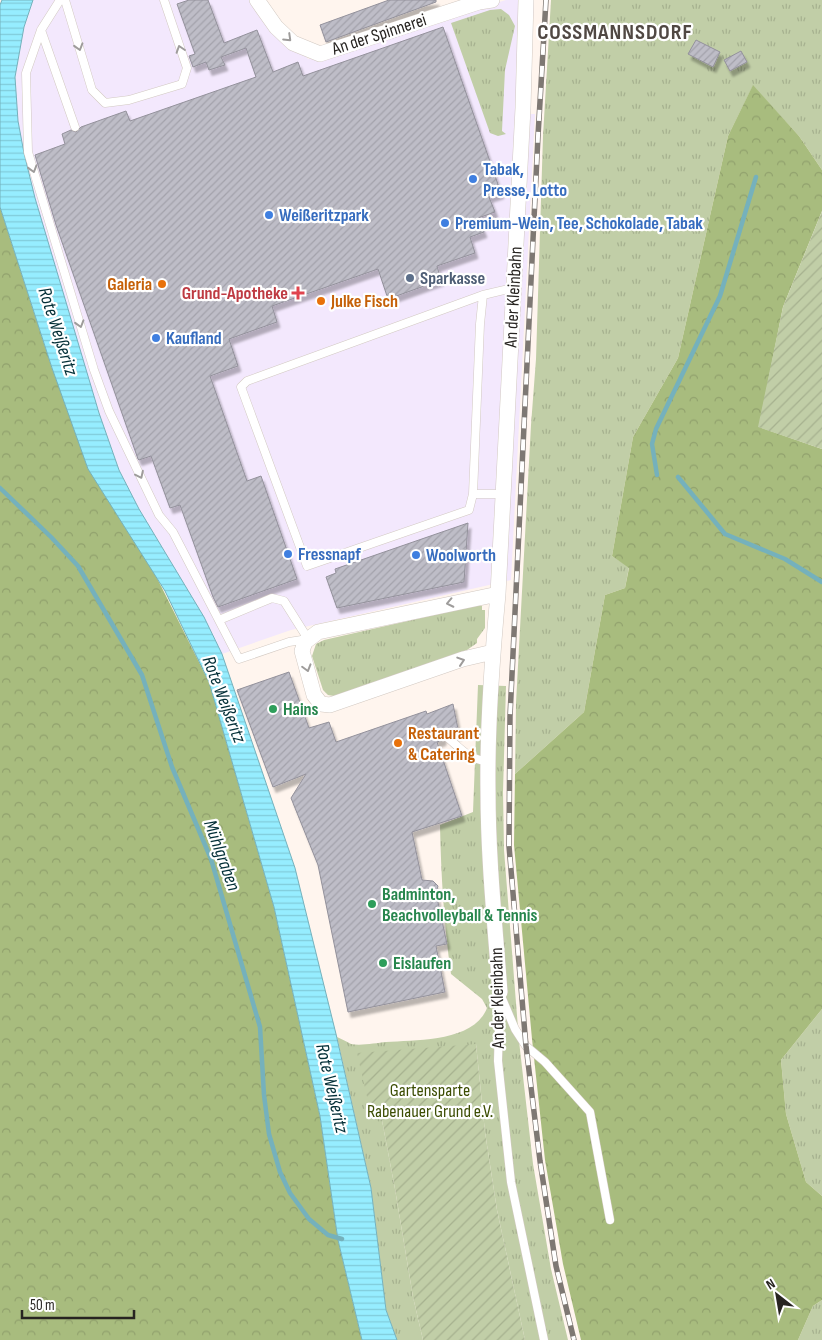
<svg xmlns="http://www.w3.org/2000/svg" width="822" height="1340" font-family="'Sofia Sans Condensed',sans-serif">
	<defs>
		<pattern id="grass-tufts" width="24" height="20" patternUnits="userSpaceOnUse" patternTransform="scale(1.25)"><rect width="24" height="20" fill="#c1cea7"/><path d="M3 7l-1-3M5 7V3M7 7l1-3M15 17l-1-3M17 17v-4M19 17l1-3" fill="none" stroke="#a6b18f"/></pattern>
		<pattern id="forest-crowns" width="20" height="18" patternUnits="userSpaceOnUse" patternTransform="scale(1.25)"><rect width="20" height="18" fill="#a8bc7e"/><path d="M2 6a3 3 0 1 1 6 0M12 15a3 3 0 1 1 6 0" fill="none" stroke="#91a16d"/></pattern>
		<pattern id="garden-furrows" width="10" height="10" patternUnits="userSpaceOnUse" patternTransform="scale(1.25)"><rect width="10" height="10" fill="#c1cea7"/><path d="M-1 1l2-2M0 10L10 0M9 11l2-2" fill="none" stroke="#a6b18f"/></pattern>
		<pattern id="water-rules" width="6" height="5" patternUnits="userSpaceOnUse" patternTransform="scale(1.25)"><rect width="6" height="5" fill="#96edff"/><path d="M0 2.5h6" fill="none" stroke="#81cbda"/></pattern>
		<pattern id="building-hatch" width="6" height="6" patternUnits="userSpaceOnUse" patternTransform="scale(1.25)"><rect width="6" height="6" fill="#bebdc7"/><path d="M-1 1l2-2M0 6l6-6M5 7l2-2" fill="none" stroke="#a3a2ab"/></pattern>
		<filter id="shadow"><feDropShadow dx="3" dy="5.5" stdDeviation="1" flood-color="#0004"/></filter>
	</defs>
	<rect width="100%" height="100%" fill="#fff5ee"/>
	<path fill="#f3e8fd" d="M33,0H264L308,59L506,0H534L528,114H535L511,580L291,630L222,654L204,617L139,509L119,470L99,413L69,317L35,198L24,153L18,121L15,77L24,27Z"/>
	<path fill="url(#grass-tufts)" d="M551,0H822V170L799,136L753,86L728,136L678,358L633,437L612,556L629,567L625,588L605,595L584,712L515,774L516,703L531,425L536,359L543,136Z
		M501,9L509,15L515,26L505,70L502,131L506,134L498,136L490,133L451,23L490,10Z
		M478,605L482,606V610H485V628L477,639V643L467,650L334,696L328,695L323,690L312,656L316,644L324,640Z
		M478,685L506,686L503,792L504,850L519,1041L533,1164L551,1269L568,1340H525L497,1210L485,1132L476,1044L369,1109L380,1110L395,1189L413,1297L423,1340H397L386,1310L371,1188L337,1037C342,1039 347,1042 351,1044C361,1046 376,1043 386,1042C416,1040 474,1042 487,1008L482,999L451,974C444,925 441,875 440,825L473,812Z
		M822,1009V1196L806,1182L786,1114L781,1060Z
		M822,1300V1340H798L813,1306Z"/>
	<path fill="url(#forest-crowns)" d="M753,85L799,136L822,170V211L783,307L759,427L822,449V1009L781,1060L786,1114L806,1182L822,1196V1300L813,1306L798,1340H581L563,1264L545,1160L532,1039L514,845L515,774L584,712L605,595L625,588L629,568L612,556L633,437L678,358L728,136Z
		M0,207L52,368L209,682L274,907L320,1116L338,1240L362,1340H0Z"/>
	<path fill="url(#garden-furrows)" d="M822,211V449L758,427L783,307Z
		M476,1044L485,1132L497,1210L525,1340H423L413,1297L395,1189L380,1110H370L357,1053Z"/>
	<path fill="url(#water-rules)" stroke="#75b1bc" d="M2,0H33L24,27L15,77L18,121L24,153L35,198L99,413L119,470L139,509L204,617L222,654L295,868L336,1034L371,1188L386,1310L397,1340H362L338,1240L320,1116L274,907L209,682L165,591L88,469L52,368L0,207V5Z"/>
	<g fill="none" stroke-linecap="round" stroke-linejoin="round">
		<path stroke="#75b1bc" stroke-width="4.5" d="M657,475L652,444L656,429L720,296L756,177
			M678,477L725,534L785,559L822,582
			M0,488L51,537L78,566L142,675L172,767L211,859L260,1027L264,1095L269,1134L280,1172L290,1193L309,1219L328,1235L342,1239"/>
	</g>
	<path fill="url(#building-hatch)" stroke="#93919b" filter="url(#shadow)" d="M189,0H208L224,43L257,30L273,72L298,62L303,76L443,27L501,193L489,197L495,212L478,218L484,232L470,237L475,253L437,266L441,280L388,299L378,269L272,306L277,322L229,339L238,366L210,376L247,481L261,476L297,579L218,607L213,597L180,505L170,508L151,456L139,460L138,459L56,225L35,155L65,144L62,134L71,130L76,132L81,127L126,111L130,121L256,77L246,48L221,57L225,65L209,70L206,62L193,67L189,56L195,54L177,4Z
		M389,0H436V2L326,42L320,25Z
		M696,40L720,52L713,67L688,54Z
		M741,51L747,62L730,71L724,60Z
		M468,523L464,582L337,608L326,577L336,573L335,569Z
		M289,672L309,728L329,722L336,742L426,711L427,714L453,704L459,734L454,736L450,733H446L443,736V740L437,742L462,816L412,832L422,880L433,881L438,886L436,893L447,944L436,946L445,992L348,1012L318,865L291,798L306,774L273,787L237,690Z"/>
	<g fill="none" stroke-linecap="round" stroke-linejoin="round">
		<g stroke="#d2c9c2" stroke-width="9">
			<path id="lane" d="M60,0L41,30L26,73L28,152L94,370L109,411L159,515L173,532L239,659L289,642L308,639L284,601L272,598L219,620
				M65,0L92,90L105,103L129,100L182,84L187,68L164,0
				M41,30L75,127
				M483,295L480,324L473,494L469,510L307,566L241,387L247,381L258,377Z
				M483,295L513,288
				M473,494H503
				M448,738C461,749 471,761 488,761
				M500,992L498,1061L511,1182L544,1340
				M501,996L515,1029L526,1046L545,1062L590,1112L610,1220"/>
		</g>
		<g stroke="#d2c9c2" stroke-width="16">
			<path id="street" d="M257,0L276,27L293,43L320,54L479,2L492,0
				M493,652L463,659L330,705L321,704L314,695L302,651L305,642L318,632L498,594
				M500,992C495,925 488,858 488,791C487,725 492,659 498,594L523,108L526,0"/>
		</g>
		<use href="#lane" stroke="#fff" stroke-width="8"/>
		<use href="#street" stroke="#fff" stroke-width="15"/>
		<g stroke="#7e7873" stroke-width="5.5">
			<path id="rail" d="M546,0L538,136L510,716L509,846L526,1046L540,1161L556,1266L574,1340"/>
		</g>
		<use href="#rail" stroke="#fff" stroke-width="4" stroke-dasharray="11" stroke-linecap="butt"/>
	</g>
	<defs><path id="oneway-chevron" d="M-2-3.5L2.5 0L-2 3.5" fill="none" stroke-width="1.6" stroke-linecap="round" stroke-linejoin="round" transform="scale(1.25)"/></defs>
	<g stroke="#9e9c9b">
		<use href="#oneway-chevron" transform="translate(288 38) rotate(44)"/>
		<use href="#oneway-chevron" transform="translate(79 47) rotate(73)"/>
		<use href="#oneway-chevron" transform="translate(180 49) rotate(-108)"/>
		<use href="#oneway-chevron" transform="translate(33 169) rotate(73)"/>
		<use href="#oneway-chevron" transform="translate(80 324) rotate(73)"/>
		<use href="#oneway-chevron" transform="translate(140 475) rotate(64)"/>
		<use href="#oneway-chevron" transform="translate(450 603) rotate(168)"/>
		<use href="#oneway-chevron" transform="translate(461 661) rotate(-18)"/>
		<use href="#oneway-chevron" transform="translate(307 668) rotate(74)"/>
	</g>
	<g fill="#3f7fe0" stroke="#fff" stroke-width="2">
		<circle cx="473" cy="179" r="5"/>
		<circle cx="269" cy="215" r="5"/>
		<circle cx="445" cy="223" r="5"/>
		<circle cx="156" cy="338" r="5"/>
		<circle cx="288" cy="554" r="5"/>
		<circle cx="416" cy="555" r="5"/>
	</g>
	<circle fill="#5c6f8a" stroke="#fff" stroke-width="2" cx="410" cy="278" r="5"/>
	<g fill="#e8710a" stroke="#fff" stroke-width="2">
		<circle cx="162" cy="284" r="5"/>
		<circle cx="321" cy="301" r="5"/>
		<circle cx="398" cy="743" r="5"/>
	</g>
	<path fill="#e0444e" stroke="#fff" stroke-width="2" d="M295.5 285.5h5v5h5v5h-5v5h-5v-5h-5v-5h5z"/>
	<g fill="#2e9e5b" stroke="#fff" stroke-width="2">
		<circle cx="273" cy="709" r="5"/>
		<circle cx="372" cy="904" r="5"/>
		<circle cx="383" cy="963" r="5"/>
	</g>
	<g text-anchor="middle" stroke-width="4.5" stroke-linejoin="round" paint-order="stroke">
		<g font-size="18" fill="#272421" stroke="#fff">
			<text transform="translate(379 34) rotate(-18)" y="6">An der Spinnerei</text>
			<text transform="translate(513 297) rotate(-87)" y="6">An der Kleinbahn</text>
			<text transform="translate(497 998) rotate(-91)" y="6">An der Kleinbahn</text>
		</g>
		<g font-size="18" font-weight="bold" fill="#366cbe" stroke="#fff" text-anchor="start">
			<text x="483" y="175">Tabak,<tspan x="483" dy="21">Presse, Lotto</tspan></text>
			<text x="279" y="221">Weißeritzpark</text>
			<text x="455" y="229">Premium-Wein, Tee, Schokolade, Tabak</text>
			<text x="166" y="344">Kaufland</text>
			<text x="298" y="560">Fressnapf</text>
			<text x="426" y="561">Woolworth</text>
		</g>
		<g font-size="18" font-weight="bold" fill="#4e5e75" stroke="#fff" text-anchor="start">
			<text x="420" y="284">Sparkasse</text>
		</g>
		<g font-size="18" font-weight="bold" fill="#c56008" stroke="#fff" text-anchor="start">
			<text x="152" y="290" text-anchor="end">Galeria</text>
			<text x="331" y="307">Julke Fisch</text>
			<text x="408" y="739">Restaurant<tspan x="408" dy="21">&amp; Catering</tspan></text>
		</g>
		<g font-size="18" font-weight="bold" fill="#be3a42" stroke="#fff" text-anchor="end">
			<text x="288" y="299">Grund-Apotheke</text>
		</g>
		<g font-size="18" font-weight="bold" fill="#27864d" stroke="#fff" text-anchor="start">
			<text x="283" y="715">Hains</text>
			<text x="382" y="900">Badminton,<tspan x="382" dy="21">Beachvolleyball &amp; Tennis</tspan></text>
			<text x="393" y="969">Eislaufen</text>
		</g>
		<g font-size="18" fill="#3c4d03" stroke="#fff">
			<text x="430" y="1096">Gartensparte<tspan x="430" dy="21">Rabenauer Grund e.V.</tspan></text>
		</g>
		<g font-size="19" font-style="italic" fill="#032f37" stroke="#fff">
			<text transform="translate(59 331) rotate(72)" y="7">Rote Weißeritz</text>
			<text transform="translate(225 699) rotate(69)" y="7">Rote Weißeritz</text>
			<text transform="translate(223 855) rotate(70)" y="7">Mühlgraben</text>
			<text transform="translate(333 1088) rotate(77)" y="7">Rote Weißeritz</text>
		</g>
		<g font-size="22" font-weight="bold" letter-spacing="1" fill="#504843" stroke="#fff">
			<text x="615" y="39">COSSMANNSDORF</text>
		</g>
	</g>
	<g transform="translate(777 1295) rotate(329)" stroke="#ffffff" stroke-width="4" paint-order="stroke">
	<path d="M0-4L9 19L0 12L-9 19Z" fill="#272421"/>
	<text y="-8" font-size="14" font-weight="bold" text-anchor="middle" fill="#272421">N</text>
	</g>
	<path d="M22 1310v8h112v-8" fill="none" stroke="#272421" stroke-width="2.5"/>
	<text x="30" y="1310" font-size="15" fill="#272421" stroke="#ffffff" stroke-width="4" paint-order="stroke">50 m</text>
</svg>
